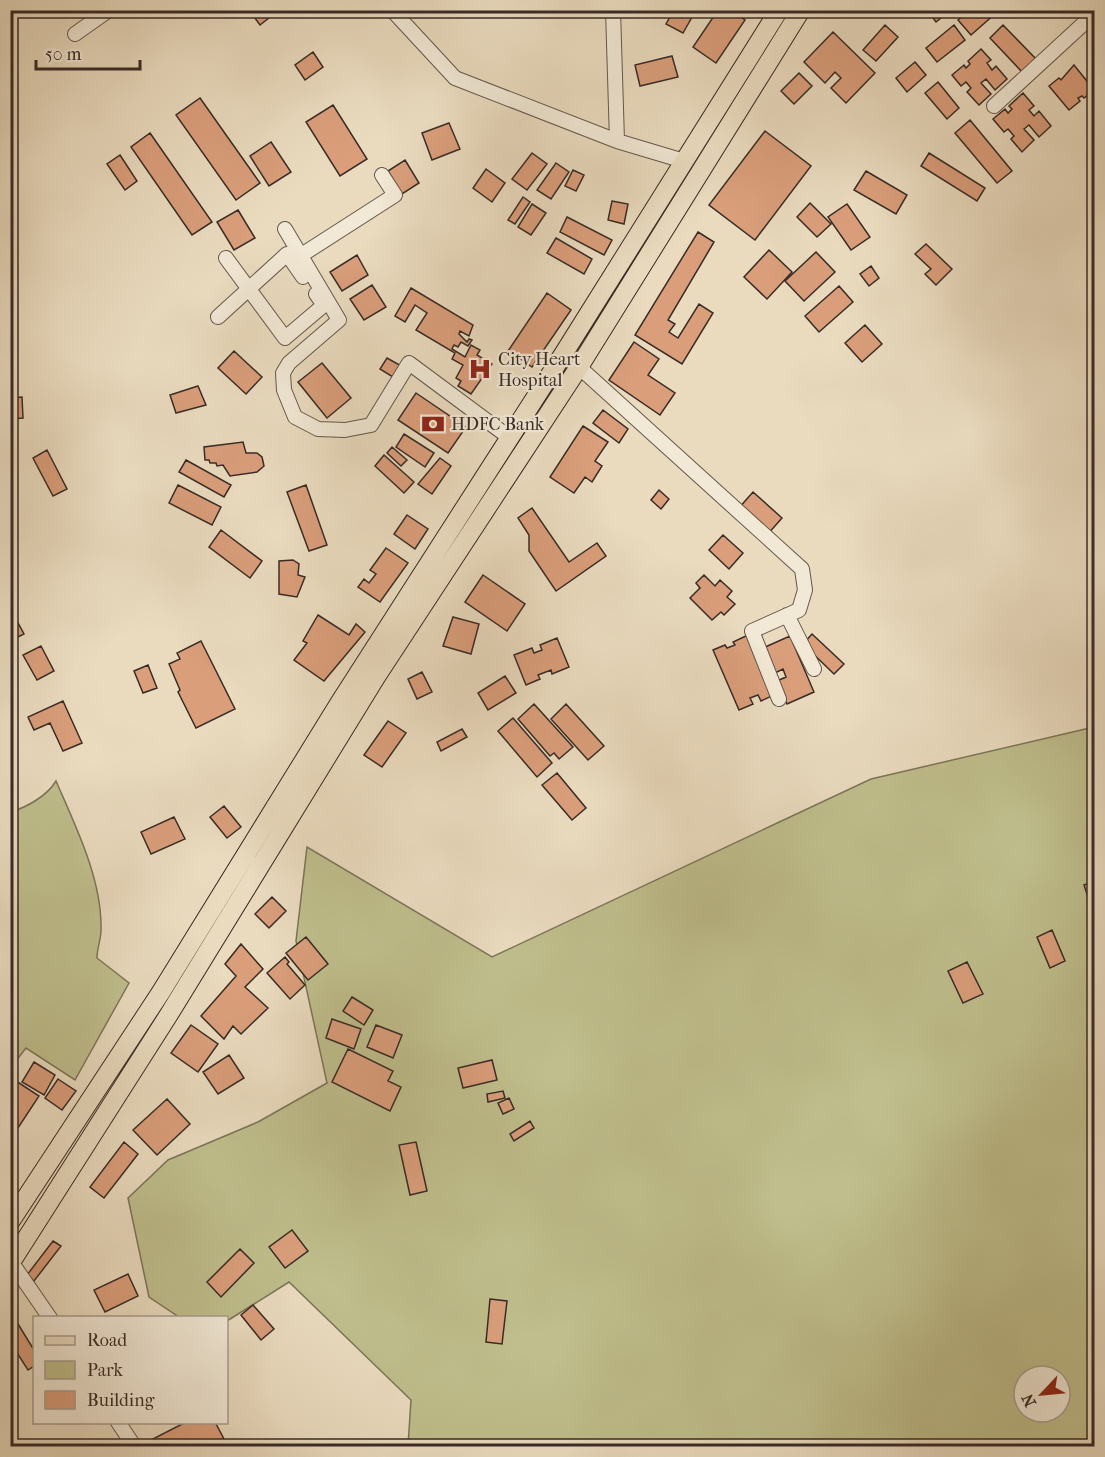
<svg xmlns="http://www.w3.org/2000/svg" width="1105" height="1457" font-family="'IM FELL French Canon',serif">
	<rect width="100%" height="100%" fill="#eadbbf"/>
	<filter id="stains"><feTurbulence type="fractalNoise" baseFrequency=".00333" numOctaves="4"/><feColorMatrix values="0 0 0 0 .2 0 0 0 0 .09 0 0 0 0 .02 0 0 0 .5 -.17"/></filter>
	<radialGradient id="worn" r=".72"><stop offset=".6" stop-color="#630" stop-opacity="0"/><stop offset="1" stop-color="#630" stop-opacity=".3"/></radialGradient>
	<path fill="#bfbe8c" stroke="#7c7459" stroke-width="1.5" fill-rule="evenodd" d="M1094,727V1446H408L411,1400L289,1282L227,1321L226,1318L179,1317L149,1297L128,1198L168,1160L258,1122L327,1083L296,941L307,847L492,957L871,779ZM1024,1376H1060V1412H1024Z
		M56,781C75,825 101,877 101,926C102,937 97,947 97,958L129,983L75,1080L26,1048L16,1061L11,1057V812C27,807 47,796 56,781Z"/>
	<path fill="#da9e7b" stroke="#382b26" stroke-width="1.5" d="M249,10H279L260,25Z
		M674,10H696L683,33L666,24Z
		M718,10H731L745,20L716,63L693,47Z
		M927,10H951L936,22Z
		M970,10H995L996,13L971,35L958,20Z
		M885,25L898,37L876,61L863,50Z
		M954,25L965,40L937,62L926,48Z
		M1003,25L1037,60L1023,73L990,38Z
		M833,32L875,73L846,103L831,88L841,78L835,72L825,83L804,62Z
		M981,49L991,60L987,63L992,70L996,66L1007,79L995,90L986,79L981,83L991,94L979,105L967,92L971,88L966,82L961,86L952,75L964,65L966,68L970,64L968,61Z
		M313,52L323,67L305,80L295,65Z
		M672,56L678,77L640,86L635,65Z
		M915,62L926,75L907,92L896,78Z
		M1074,65L1094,90L1084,98L1082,96L1078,98L1080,101L1069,110L1049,86L1059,78L1061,80Z
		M799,73L812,86L794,104L781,91Z
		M938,82L959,108L947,119L925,93Z
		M1023,93L1034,106L1029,110L1034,116L1039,111L1051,126L1039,137L1029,125L1024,129L1034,140L1022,152L1011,139L1014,136L1008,129L1004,132L993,119L1005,109L1008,113L1012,109L1009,106Z
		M200,98L260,183L236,200L176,115Z
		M333,105L367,159L340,176L306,122Z
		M970,120L1012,171L997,183L955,133Z
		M449,123L460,149L432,160L422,133Z
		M765,131L811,166L755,240L709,205Z
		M150,133L212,222L192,235L131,147Z
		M271,142L291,172L269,186L250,156Z
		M532,153L547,164L527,190L512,179Z
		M929,153L985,188L977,201L921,166Z
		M120,155L137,181L125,190L107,164Z
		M405,160L419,183L402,194L388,171Z
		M556,163L569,172L551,199L537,190Z
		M486,169L505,183L492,202L473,188Z
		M573,170L584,175L576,191L565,186Z
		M866,171L907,195L896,214L854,190Z
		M523,197L530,202L515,224L508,220Z
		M612,201L628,204L624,224L608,220Z
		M810,203L831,224L817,237L797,217Z
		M532,204L546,213L531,235L518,227Z
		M847,204L870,237L851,250L828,217Z
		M238,210L255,238L234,250L217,222Z
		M567,217L612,240L604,255L560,232Z
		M698,232L714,242L668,320L675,324L669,332L678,338L699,304L713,313L682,364L635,335Z
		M556,238L592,259L584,274L547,253Z
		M926,244L952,269L936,285L925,274L931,269L915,254Z
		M769,250L792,272L767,299L744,277Z
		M816,252L835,272L804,301L785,281Z
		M357,255L368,275L342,291L330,272Z
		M871,266L879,278L869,286L860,274Z
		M372,285L386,307L364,320L350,299Z
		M839,286L853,302L819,332L805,316Z
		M411,288L473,325L469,336L460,331L459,334L467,342L469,339L472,340L468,346L461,342L458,347L454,345L452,349L465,357L471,345L480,350L477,355L492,364L471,394L458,386L461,381L456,378L463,365L452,359L455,353L416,330L427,313L415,305L405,322L395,316Z
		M547,293L571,310L532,367L508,351Z
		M865,325L882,344L862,362L845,343Z
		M634,342L659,359L648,375L675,393L660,415L609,380Z
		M234,351L262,377L246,394L218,368Z
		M387,358L403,367L396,379L380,369Z
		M322,363L351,398L327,418L298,382Z
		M198,386L206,405L176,413L170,395Z
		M416,393L466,427L448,453L398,420Z
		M22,397L23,418L10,419V398Z
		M603,410L628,429L619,443L593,423Z
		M583,426L608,442L595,461L602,466L592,482L585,477L574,493L550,477Z
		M404,434L434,453L425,467L396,447Z
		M243,442L246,453H257L262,457L264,466L257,472L230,476L223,465L217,466L216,463H210L209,460H205L204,447Z
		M392,447L407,460L401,466L387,453Z
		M47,450L67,489L53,496L33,458Z
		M384,455L414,482L404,493L375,466Z
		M440,458L451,466L432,494L418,484Z
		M186,460L231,485L224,497L179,472Z
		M178,485L221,507L212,525L169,503Z
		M306,485L327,545L309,551L287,492Z
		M659,490L669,499L661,509L651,500Z
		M753,492L782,518L767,535L738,509Z
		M532,508L569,562L597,543L606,556L556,591L529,551V535L518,518Z
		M407,515L428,529L415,549L394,534Z
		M221,530L262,561L250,578L209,547Z
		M723,535L743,553L729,569L709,550Z
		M386,548L408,563L380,602L358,587L364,579L369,583L376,574L370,570Z
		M293,560L299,564L298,575L305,577L297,597L279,594V561Z
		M483,575L525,604L507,631L465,602Z
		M704,575L715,586L720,580L732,591L727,597L735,604L724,615L721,612L712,620L690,598L700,588L696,583Z
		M10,608L24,634L10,641Z
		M318,615L349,635L356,624L365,632L324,681L294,660L307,643L303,641Z
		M453,617L479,624L471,654L443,646Z
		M812,634L844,664L834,674L803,644Z
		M748,635L774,695L761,701L758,695L750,698L753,704L739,710L713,650L725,645L727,648L735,645L733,642Z
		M790,636L814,692L787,704L777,681L786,677L783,669L773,674L763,648Z
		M557,638L569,667L552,674L551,670L538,675L540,679L526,685L514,655L532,648L534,653L542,650L540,645Z
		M201,641L235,709L196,728L178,692L180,690L169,664L180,659L177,653Z
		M41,646L54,671L37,680L23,655Z
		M148,665L157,688L143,693L134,671Z
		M422,672L432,692L417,699L408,679Z
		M505,676L516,693L488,710L478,693Z
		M63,701L82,743L63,751L50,723L34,730L28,717Z
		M534,704L573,747L559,759L554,753L550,756L518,719Z
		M566,704L604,746L588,760L551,719Z
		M513,718L552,763L537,777L498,731Z
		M388,721L406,733L382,767L364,755Z
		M462,729L467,737L441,751L437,742Z
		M557,773L586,808L572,820L542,785Z
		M224,806L241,827L227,838L210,817Z
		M174,817L185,839L151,854L141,832Z
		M1094,881V916L1084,885Z
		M272,897L286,911L269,928L255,914Z
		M1052,930L1065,961L1050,968L1037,937Z
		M306,937L328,964L308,980L286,953Z
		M241,944L263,969L245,987L268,1008L241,1034L233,1026L224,1039L201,1016L236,976L225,964Z
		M285,957L289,962L287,964L305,985L290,999L267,973Z
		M967,962L983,994L963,1003L948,971Z
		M352,997L373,1010L364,1025L343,1011Z
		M332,1019L361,1029L354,1049L326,1038Z
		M191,1025L218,1044L198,1072L171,1053Z
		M376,1025L402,1035L393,1058L367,1047Z
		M348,1049L393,1071L388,1081L401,1087L390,1111L332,1082Z
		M229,1055L244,1078L218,1094L203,1072Z
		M492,1060L497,1080L463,1088L458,1068Z
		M34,1062L55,1075L44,1095L22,1082Z
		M10,1077L39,1096L12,1137L10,1136Z
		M58,1079L76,1091L62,1110L45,1098Z
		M503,1091L505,1098L488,1102L487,1094Z
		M509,1098L514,1109L503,1114L498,1103Z
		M167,1099L190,1124L157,1155L133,1130Z
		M530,1121L534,1128L514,1141L510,1134Z
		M124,1142L138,1154L104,1198L90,1187Z
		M416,1142L427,1191L410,1195L399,1145Z
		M292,1230L308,1251L285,1268L269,1247Z
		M53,1241L61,1246L34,1281L27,1275Z
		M240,1249L254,1263L221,1297L207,1282Z
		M128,1274L138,1296L105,1312L94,1290Z
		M490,1299L507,1301L502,1344L486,1342Z
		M253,1305L274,1329L261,1340L241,1315Z
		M18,1324L34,1350V1366L28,1370L10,1342V1329Z
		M186,1422H215L225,1441L215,1446H150L147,1442Z"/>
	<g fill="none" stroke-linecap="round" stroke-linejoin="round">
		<g stroke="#64574c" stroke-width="16">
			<path id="minor" d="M392,10L455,78L617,141L684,161
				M613,10L617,141
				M75,34L109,10
				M994,106L1094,14
				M285,229L339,320L289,363L283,373L284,390L295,417L318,429L345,430L371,425L409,363L510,438
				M300,256L395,195L382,175
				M226,258L285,338L324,305L316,294
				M218,317L287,254L303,277
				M579,367L802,569L805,590L799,610L752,631L779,699
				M787,615L814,669
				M10,1260L50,1318
				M118,1422L134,1446"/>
		</g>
		<g stroke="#382b26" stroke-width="20">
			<path id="major" d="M10,1222L161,992L340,702L564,353L779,10
				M10,1264L168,1016L376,677L579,367L801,10"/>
		</g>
		<use href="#minor" stroke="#f1e8d5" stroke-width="14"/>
		<use href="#major" stroke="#eadbbf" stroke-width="18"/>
	</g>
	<defs>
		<g id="hospital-bare" transform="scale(1.8)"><path d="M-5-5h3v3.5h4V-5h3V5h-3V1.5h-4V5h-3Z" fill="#8f2418" stroke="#f1e8d5" stroke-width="2.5" paint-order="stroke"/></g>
		<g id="bank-bare" transform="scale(1.8)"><path d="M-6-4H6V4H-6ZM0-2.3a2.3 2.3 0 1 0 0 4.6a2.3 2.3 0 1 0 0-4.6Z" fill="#8f2418" stroke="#f1e8d5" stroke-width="2.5" paint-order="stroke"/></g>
	</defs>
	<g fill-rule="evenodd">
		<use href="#hospital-bare" x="480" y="369"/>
		<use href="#bank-bare" x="433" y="424"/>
	</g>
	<g text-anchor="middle" stroke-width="4.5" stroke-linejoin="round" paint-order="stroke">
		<g font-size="18" fill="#382b26" stroke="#f1e8d5" text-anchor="start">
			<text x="498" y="365">City Heart<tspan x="498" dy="21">Hospital</tspan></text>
			<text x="451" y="430">HDFC Bank</text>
		</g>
	</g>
	<rect width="1105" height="1457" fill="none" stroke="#eadbbf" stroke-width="36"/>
	<rect x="12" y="12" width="1081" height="1433" fill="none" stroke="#382b26" stroke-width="3"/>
	<rect x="18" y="18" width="1069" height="1421" fill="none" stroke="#382b26" stroke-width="1.5"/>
	<rect x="33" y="1316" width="195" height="108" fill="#f1e8d5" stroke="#a79c8f" stroke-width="1.5"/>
	<rect x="45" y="1336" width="30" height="9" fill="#eadbbf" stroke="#a79c8f" stroke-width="1.5"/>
	<text x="87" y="1346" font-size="18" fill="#382b26">Road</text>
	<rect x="45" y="1361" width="30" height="18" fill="#bfbe8c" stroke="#a79c8f" stroke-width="1.5"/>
	<text x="87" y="1376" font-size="18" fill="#382b26">Park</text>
	<rect x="45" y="1391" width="30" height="18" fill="#da9e7b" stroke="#a79c8f" stroke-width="1.5"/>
	<text x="87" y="1406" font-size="18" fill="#382b26">Building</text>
	<g transform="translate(1042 1394) rotate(244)"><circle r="28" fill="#f1e8d5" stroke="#a79c8f" stroke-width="1.5"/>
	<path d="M0-4.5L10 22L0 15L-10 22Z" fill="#8f2418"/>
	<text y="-9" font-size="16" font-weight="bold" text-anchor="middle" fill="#382b26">N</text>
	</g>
	<path d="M36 60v9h104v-9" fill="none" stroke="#382b26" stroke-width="3"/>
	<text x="45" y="60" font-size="18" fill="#382b26" stroke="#f1e8d5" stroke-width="4.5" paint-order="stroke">50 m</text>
	<rect width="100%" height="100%" filter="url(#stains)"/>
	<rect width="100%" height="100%" fill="url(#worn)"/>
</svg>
